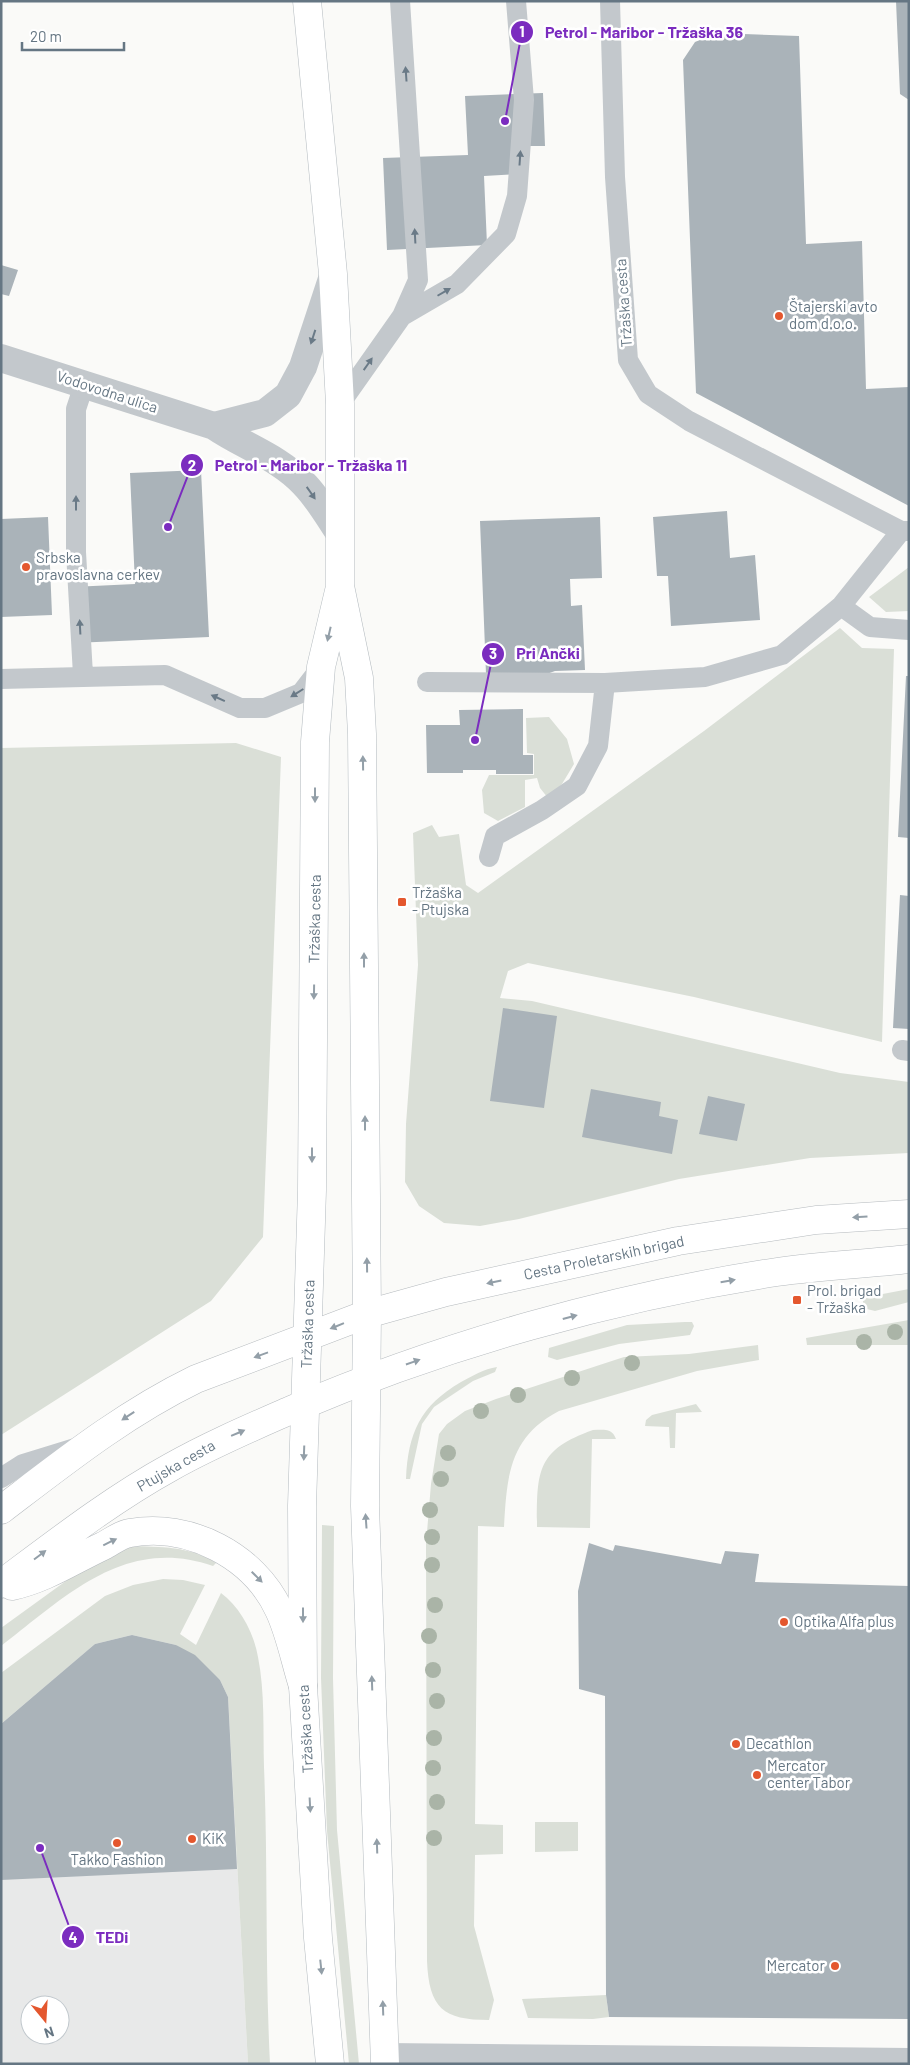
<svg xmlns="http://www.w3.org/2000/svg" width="910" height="2065" font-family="Barlow,sans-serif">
	<rect width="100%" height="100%" fill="#fafaf8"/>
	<path fill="#e8e9e9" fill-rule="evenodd" d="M132,1635L176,1645L220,1680L228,1697L248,2064H1V1725L76,1658L95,1644ZM30,2005H60V2035H30Z"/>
	<path fill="#dadfd7" d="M909,567V611L886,612L869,597Z
		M840,628L862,648L894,649L882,1042L694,997L528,963L508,971L500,998L532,1001L840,1073L909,1082V1153L810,1158L679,1179L519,1219L480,1226L444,1223L419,1206L405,1182L406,1124L418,965L413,833L432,825L439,837L459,834L466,885L478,893L704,731Z
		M549,717L567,739L574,764L562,784L548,798L540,788L537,778L525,780V807L498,821L484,813L482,790L489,775H534V754L527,753L526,718Z
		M236,743L281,757L263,1237L211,1301L1,1435V748Z
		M909,1289V1302L875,1311L863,1308V1300L867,1297Z
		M909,1320V1345H807L806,1338Z
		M685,1322H692L694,1326L690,1335L619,1344L557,1360L548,1357L549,1348L627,1325Z
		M758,1345L759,1360L697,1371L559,1411C509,1437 507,1476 504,1527L478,1526L475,1824L503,1825V1854L475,1855L474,1926L494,2000L489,2020C443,2020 429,2008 427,1961L426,1544L431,1484L439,1434L447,1424L465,1411L496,1399L624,1357L689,1354Z
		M497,1367L495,1372L473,1381L434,1407L422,1424L410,1479H406C408,1433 420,1406 461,1382C472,1376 484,1369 497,1367Z
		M696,1404L702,1412L676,1413L675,1448H670L669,1427L645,1426L646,1420L652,1415Z
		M593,1430C604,1430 612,1428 616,1439H592L590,1528L537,1527C537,1472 536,1450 593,1430Z
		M322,1525L334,1526L333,1678L337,1830L359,2064H349L327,1831L321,1678Z
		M131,1546C159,1547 191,1546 216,1563L213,1566C125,1535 65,1597 1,1646V1628L88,1565Z
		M163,1579L183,1580L205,1585L180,1634L196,1645L221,1593C240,1607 254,1633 258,1657C265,1692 263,1731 264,1767C268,1866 265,1965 270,2064H248L228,1697L220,1680L176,1645L132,1635L95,1644L1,1724V1673L105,1596L133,1585Z
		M535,1822H578V1851L535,1852Z
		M606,1995L609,2017L593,2019L528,2018L522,1999Z"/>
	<path fill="#aab3b9" d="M896,1H909V100L900,94Z
		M717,33L799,36L806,244L862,241L866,389L909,387V506L696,393L683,60L695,42Z
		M543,93L545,146H517L518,174L484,176L487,245L387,250L383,158L468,155L465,96Z
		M1,265L18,270L9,296L1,294Z
		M201,470L209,637L74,643L72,587L135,584L130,473Z
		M727,511L730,558L755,555L760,620L671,626L668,576H657L653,517Z
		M48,517L52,615L1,617V519Z
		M600,517L602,578L570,579L571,606L582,605L585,670L555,671L533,679L486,674L480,521Z
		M906,676H909V838L898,837Z
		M523,709V755H533V774H496V770H463V773H427L426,725H460L459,710Z
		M900,895L909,896V1029L893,1028Z
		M503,1008L557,1016L544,1108L490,1101Z
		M591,1089L661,1102L659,1116L678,1120L672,1154L582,1137Z
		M708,1096L745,1104L737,1141L699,1134Z
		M589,1543L613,1551L615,1545L721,1564L725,1551L759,1554L755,1582L909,1586V2019L609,2017L606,1995L605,1696L579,1689L578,1591Z
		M132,1635L176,1645L195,1655L220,1680L228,1697L237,1869L1,1880V1724L95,1644Z"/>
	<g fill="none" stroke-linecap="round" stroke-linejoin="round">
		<g stroke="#b3babf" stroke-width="29">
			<path id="secondary" d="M307,1L333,274L340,404V586L359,678L362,734L367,1314L365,1506L385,2064
				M330,2064L318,1938L303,1686L302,1506L312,1190L315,742L321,667L339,591"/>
		</g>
		<g stroke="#b5babe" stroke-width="29">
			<path id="primary" d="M1,1510C64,1462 124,1414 196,1379L367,1314L446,1292L678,1241L816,1220L909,1214
				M1,1584C56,1543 111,1500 171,1467C210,1445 250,1428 291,1410C443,1345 613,1297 777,1272C820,1266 865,1264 909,1259
				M12,1586C45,1579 73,1560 103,1546C111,1542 121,1534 130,1533C189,1522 254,1556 279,1610C290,1633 295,1661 303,1686"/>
		</g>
		<path stroke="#c3c8cc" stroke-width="20" d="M610,1L615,177L628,360L648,394L689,421L901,531H909
			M402,316L457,284L506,234L517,196L524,100L516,1
			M340,404L402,316L418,280L400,1
			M841,606L870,627L909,630
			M83,675L76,552V409L84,385
			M1,679L165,675L240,708H265L301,693L321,667
			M427,682L605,683L705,677L782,655L841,606L901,531
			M489,857L495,836L542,810L577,786L598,746L605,683
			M902,1050L909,1051
			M1,1478L23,1464L75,1448"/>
		<path stroke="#c3c8cc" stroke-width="28" d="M385,2057L909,2062"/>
		<path stroke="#c3c8cc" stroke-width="28" d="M1,358L214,426C243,446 279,457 304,484C318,498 329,518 340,534
			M214,426L265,413L288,395L303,367L333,276"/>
		<use href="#secondary" stroke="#fff" stroke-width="28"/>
		<use href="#primary" stroke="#fff" stroke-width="28"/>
	</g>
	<g fill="#aab4a7">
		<circle cx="895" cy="1332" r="8"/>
		<circle cx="864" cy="1342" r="8"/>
		<circle cx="632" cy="1363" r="8"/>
		<circle cx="572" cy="1378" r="8"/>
		<circle cx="518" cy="1395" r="8"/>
		<circle cx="481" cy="1411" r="8"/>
		<circle cx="448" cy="1453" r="8"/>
		<circle cx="441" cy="1479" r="8"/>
		<circle cx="430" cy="1510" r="8"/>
		<circle cx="432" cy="1537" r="8"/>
		<circle cx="432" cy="1565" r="8"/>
		<circle cx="435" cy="1605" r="8"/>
		<circle cx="429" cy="1636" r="8"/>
		<circle cx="433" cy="1670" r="8"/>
		<circle cx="437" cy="1701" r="8"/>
		<circle cx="434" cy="1738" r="8"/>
		<circle cx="433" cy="1768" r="8"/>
		<circle cx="437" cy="1802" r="8"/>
		<circle cx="434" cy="1838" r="8"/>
	</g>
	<defs><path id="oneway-solid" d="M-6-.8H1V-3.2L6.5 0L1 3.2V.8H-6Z" transform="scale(1.25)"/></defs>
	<g fill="#6a7a87">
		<use href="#oneway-solid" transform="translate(406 74) rotate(-94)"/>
		<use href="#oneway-solid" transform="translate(520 158) rotate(-86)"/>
		<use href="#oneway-solid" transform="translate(415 236) rotate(-93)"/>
		<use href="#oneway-solid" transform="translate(444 292) rotate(-30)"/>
		<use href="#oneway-solid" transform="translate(313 337) rotate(108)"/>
		<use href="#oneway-solid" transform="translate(368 364) rotate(-55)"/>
		<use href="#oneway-solid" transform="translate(311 493) rotate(55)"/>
		<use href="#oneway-solid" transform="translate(76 503) rotate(-90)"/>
		<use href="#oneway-solid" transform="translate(80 627) rotate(-93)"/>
		<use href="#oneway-solid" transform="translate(297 693) rotate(148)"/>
		<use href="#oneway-solid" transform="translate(218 698) rotate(-156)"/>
	</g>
	<g fill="#939fa8">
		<use href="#oneway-solid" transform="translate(329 634) rotate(103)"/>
		<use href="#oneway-solid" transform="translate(363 763) rotate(-91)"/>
		<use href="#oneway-solid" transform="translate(315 795) rotate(90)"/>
		<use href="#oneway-solid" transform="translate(364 960) rotate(-90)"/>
		<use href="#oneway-solid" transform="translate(314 992) rotate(91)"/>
		<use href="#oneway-solid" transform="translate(365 1123) rotate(-90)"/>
		<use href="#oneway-solid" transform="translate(312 1155) rotate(90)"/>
		<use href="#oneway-solid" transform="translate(860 1217) rotate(176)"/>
		<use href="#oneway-solid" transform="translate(367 1265) rotate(-91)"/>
		<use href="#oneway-solid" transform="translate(728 1281) rotate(-10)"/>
		<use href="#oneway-solid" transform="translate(494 1282) rotate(168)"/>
		<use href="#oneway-solid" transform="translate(570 1317) rotate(-15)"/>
		<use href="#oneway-solid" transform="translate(337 1326) rotate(158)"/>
		<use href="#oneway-solid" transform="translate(261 1355) rotate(160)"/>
		<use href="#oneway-solid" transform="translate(413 1362) rotate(-19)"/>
		<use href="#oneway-solid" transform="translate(128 1416) rotate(147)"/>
		<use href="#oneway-solid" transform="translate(238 1433) rotate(-23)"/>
		<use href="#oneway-solid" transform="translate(304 1453) rotate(92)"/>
		<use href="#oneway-solid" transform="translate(366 1521) rotate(-94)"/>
		<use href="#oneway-solid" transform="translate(110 1542) rotate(-26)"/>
		<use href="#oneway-solid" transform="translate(40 1555) rotate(-37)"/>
		<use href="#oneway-solid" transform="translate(257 1577) rotate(45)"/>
		<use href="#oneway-solid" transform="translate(303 1615) rotate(90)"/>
		<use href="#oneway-solid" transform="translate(372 1683) rotate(-92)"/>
		<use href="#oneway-solid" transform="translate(310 1805) rotate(87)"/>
		<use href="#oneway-solid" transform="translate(377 1846) rotate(-92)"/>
		<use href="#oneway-solid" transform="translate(321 1967) rotate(84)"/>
		<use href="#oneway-solid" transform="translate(383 2008) rotate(-92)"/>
	</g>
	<g fill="#e4572e" stroke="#fff" stroke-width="2">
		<circle cx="779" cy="316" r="5"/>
		<circle cx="26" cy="567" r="5"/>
		<rect x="397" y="897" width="10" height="10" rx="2.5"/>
		<rect x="792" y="1295" width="10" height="10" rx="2.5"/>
		<circle cx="784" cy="1622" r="5"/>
		<circle cx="736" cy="1744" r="5"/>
		<circle cx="757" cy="1775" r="5"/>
		<circle cx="192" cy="1839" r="5"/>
		<circle cx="117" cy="1843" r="5"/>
		<circle cx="835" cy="1966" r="5"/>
	</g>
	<g text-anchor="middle" stroke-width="5" stroke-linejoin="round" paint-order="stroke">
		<g font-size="15" fill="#657683" stroke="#fff">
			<text transform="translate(624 303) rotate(-94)" y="5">Tržaška cesta</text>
			<text transform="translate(107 392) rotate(18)" y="5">Vodovodna ulica</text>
			<text transform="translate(315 919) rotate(-89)" y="5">Tržaška cesta</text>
			<text transform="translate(604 1258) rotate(-12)" y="5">Cesta Proletarskih brigad</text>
			<text transform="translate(308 1324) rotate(-88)" y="5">Tržaška cesta</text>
			<text transform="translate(176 1466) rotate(-30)" y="5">Ptujska cesta</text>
			<text transform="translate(306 1729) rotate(-93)" y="5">Tržaška cesta</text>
		</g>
		<g font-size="15" fill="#657683" stroke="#fff" text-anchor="start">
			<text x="789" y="312">Štajerski avto<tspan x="789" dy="17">dom d.o.o.</tspan></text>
			<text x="36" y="563">Srbska<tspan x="36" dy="17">pravoslavna cerkev</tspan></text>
			<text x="412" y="898">Tržaška<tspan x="412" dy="17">- Ptujska</tspan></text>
			<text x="807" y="1296">Prol. brigad<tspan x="807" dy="17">- Tržaška</tspan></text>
			<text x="794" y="1627">Optika Alfa plus</text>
			<text x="746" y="1749">Decathlon</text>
			<text x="767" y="1771">Mercator<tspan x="767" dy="17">center Tabor</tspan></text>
			<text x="202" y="1844">KiK</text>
			<text x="117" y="1865" text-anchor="middle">Takko Fashion</text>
			<text x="825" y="1971" text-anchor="end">Mercator</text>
		</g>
	</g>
	<path fill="none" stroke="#7b2cbf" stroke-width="2" d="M505 121L522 32M168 527L192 465M475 740L493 654M40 1848L73 1937"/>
	<g fill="#7b2cbf" stroke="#fff" stroke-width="2">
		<circle cx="505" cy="121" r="5"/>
		<circle cx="168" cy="527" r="5"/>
		<circle cx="475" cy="740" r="5"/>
		<circle cx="40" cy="1848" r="5"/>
		<circle cx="522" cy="32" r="12"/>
		<circle cx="192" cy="465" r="12"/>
		<circle cx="493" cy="654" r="12"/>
		<circle cx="73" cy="1937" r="12"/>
	</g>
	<g font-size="15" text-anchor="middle" font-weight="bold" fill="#fff">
		<text x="522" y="37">1</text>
		<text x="192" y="471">2</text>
		<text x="493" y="659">3</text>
		<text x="73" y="1943">4</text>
	</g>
	<g font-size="16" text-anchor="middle" font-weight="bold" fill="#7b2cbf" stroke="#fff" stroke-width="5" stroke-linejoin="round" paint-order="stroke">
		<text x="644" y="38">Petrol - Maribor - Tržaška 36</text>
		<text x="311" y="471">Petrol - Maribor - Tržaška 11</text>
		<text x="548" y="659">Pri Ančki</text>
		<text x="112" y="1943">TEDi</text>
	</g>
	<rect width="910" height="2065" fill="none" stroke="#657683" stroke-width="5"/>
	<g transform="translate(45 2020) rotate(162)"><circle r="24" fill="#ffffff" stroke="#c1c8cd"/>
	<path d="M0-4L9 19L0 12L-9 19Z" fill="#e4572e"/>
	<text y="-8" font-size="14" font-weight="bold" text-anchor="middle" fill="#657683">N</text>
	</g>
	<path d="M22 42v8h102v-8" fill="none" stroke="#657683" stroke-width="2.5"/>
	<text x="30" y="42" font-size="15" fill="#657683" stroke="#ffffff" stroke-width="4" paint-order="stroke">20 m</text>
</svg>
